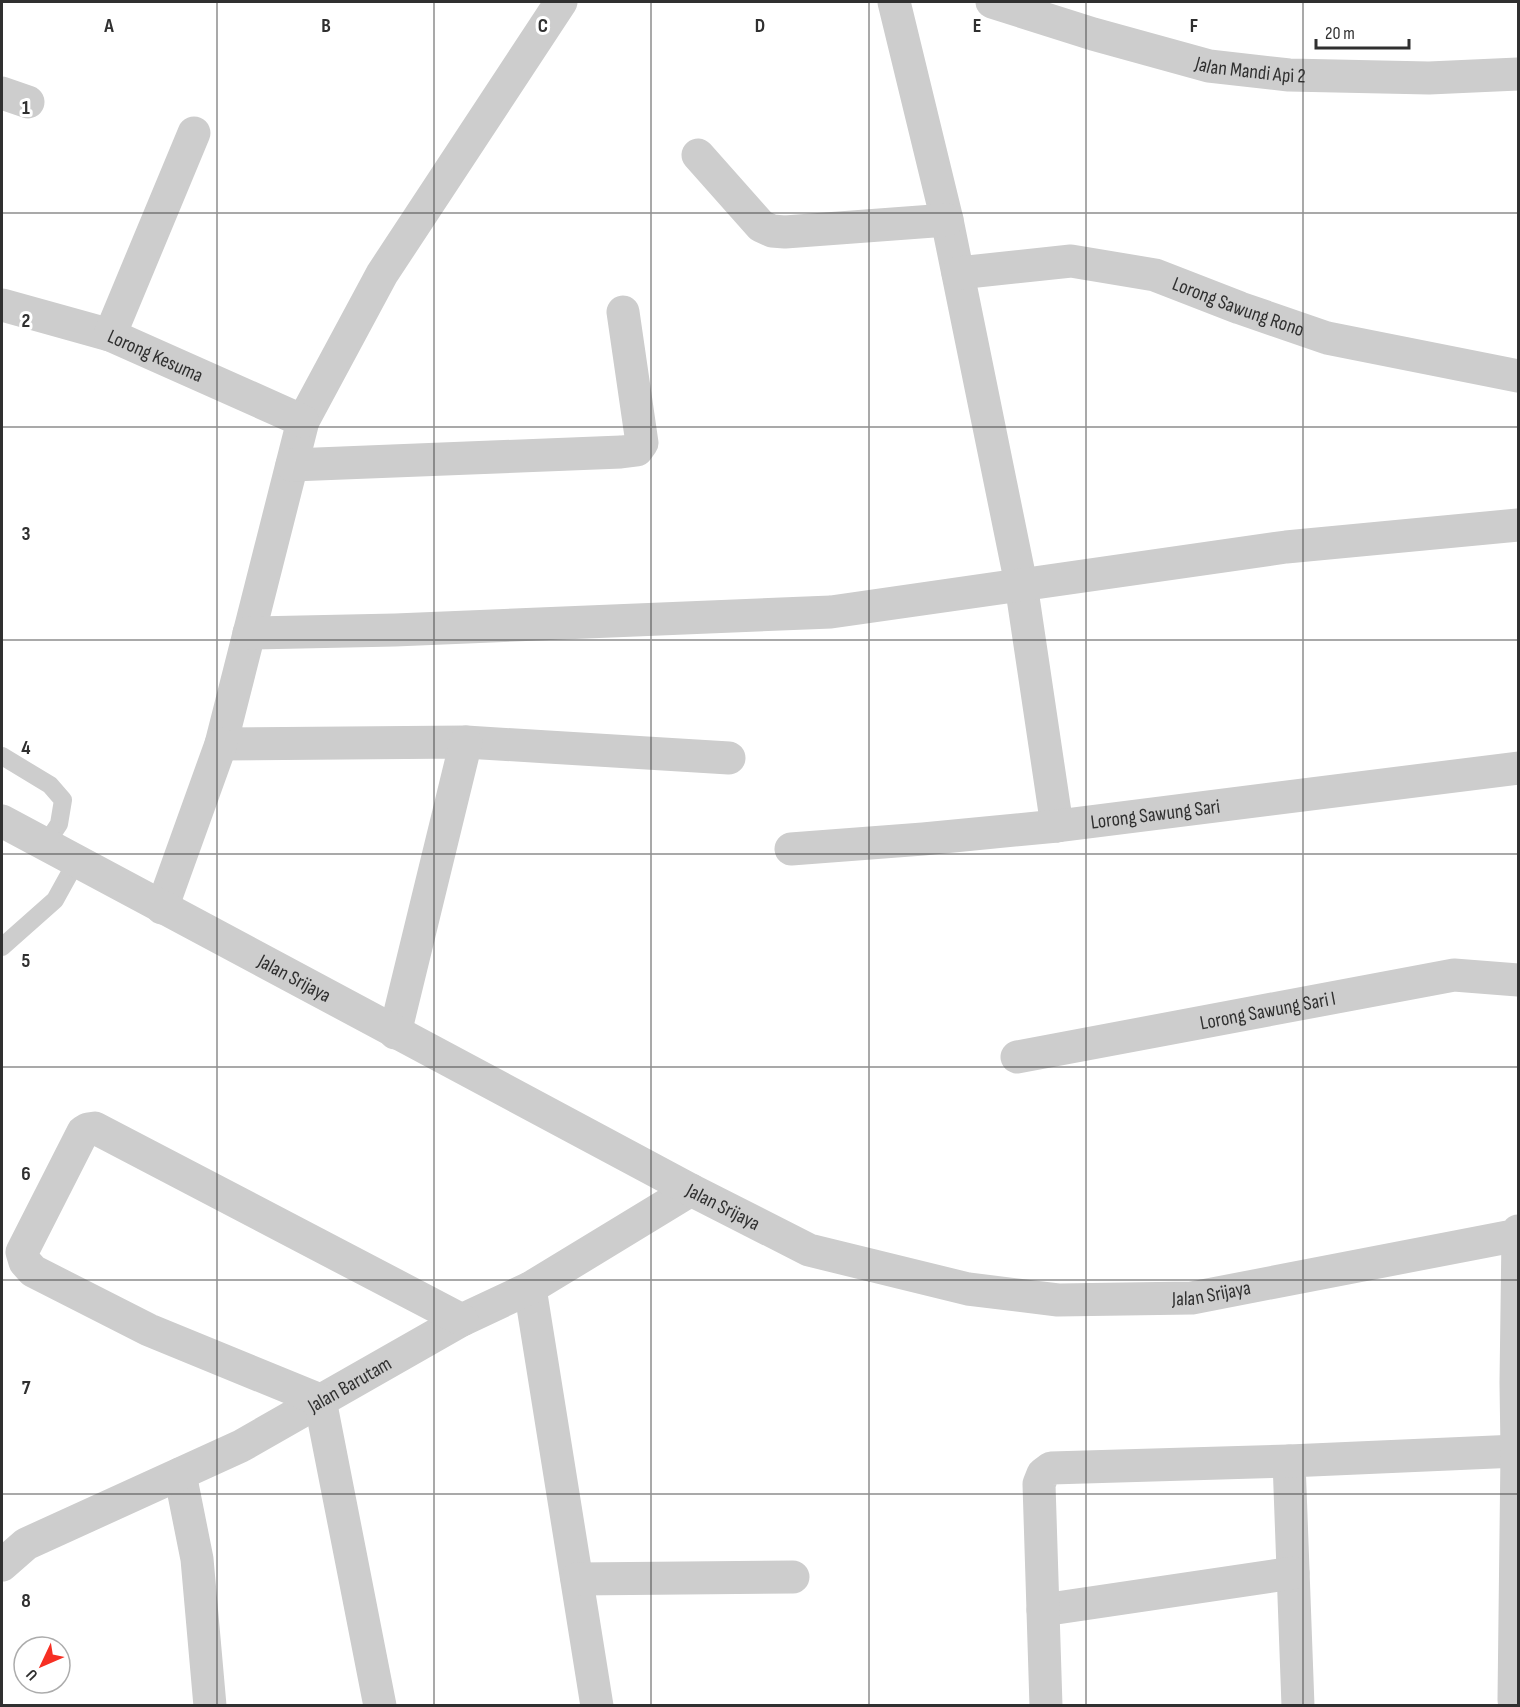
<svg xmlns="http://www.w3.org/2000/svg" width="1520" height="1707" font-family="'Sofia Sans Condensed',sans-serif">
	<rect width="100%" height="100%" fill="#fff"/>
	<g fill="none" stroke-linecap="round" stroke-linejoin="round">
		<path stroke="#cdcdcd" stroke-width="18" d="M2,756L50,785L63,800L59,824L45,845
			M2,947L55,900L76,862"/>
		<g stroke="#cdcdcd" stroke-width="33">
			<path d="M561,2L382,274L303,421L221,744L466,742L729,758"/>
			<path d="M894,2L947,220L1021,584L1057,826"/>
			<path id="s1" d="M992,2L1093,34L1209,66L1289,75L1429,78L1518,74"/>
			<path d="M2,93L28,102"/>
			<path d="M698,155L761,226L772,231L785,232L947,220"/>
			<path id="s2" d="M958,273L1071,261L1155,275L1240,308L1327,338L1518,376"/>
			<path id="s3" d="M2,305L110,335L303,421"/>
			<path d="M110,335L194,133"/>
			<path d="M292,465L621,452L637,450L642,443L623,312"/>
			<path d="M249,633L395,630L831,612L1286,547L1518,525"/>
			<path id="s4" d="M791,849L923,839L1057,826L1518,768"/>
			<path d="M162,908L221,744"/>
			<path d="M395,1033L466,742"/>
			<path id="s5" d="M1017,1057L1454,975L1518,980"/>
			<path d="M530,1288L597,1706"/>
			<path d="M1289,1461L1298,1706"/>
			<path d="M180,1474L197,1559L210,1706"/>
			<path id="s6" d="M2,1565L26,1544L241,1446L462,1320L530,1288L691,1190"/>
			<path d="M577,1579L793,1577"/>
			<path d="M1043,1610L1293,1573"/>
			<path d="M380,1706L320,1400L149,1330L33,1271L25,1262L22,1252L83,1132L88,1129L95,1128L462,1320"/>
			<path d="M1046,1706L1039,1484L1043,1474L1051,1468L1289,1461L1517,1451"/>
			<path d="M1516,1706L1514,1700L1517,1451L1516,1383L1518,1235"/>
		</g>
		<path stroke="#cdcdcd" stroke-width="33" id="s7" d="M2,821L691,1190L809,1250L968,1289L1058,1300L1192,1298L1518,1235V1231"/>
	</g>
	<path fill="none" stroke="#303030" stroke-width="1.5" stroke-opacity="0.55" d="M217,2V1706M434,2V1706M651,2V1706M869,2V1706M1086,2V1706M1303,2V1706M2,213H1518M2,427H1518M2,640H1518M2,854H1518M2,1067H1518M2,1280H1518M2,1494H1518"/>
	<g text-anchor="middle" stroke-width="6" stroke-linejoin="round" paint-order="stroke">
		<g font-size="20" fill="#303030" stroke="#fff">
			<text dy="7" stroke="none"><textPath href="#s1" startOffset="268">Jalan Mandi Api 2</textPath></text>
			<text dy="7" stroke="none"><textPath href="#s2" startOffset="288">Lorong Sawung Rono</textPath></text>
			<text dy="7" stroke="none"><textPath href="#s3" startOffset="162">Lorong Kesuma</textPath></text>
			<text dy="7" stroke="none"><textPath href="#s4" startOffset="366">Lorong Sawung Sari</textPath></text>
			<text dy="7" stroke="none"><textPath href="#s7" startOffset="332">Jalan Srijaya</textPath></text>
			<text dy="7" stroke="none"><textPath href="#s5" startOffset="255">Lorong Sawung Sari I</textPath></text>
			<text dy="7" stroke="none"><textPath href="#s7" startOffset="818">Jalan Srijaya</textPath></text>
			<text dy="7" stroke="none"><textPath href="#s7" startOffset="1322">Jalan Srijaya</textPath></text>
			<text dy="7" stroke="none"><textPath href="#s6" startOffset="393">Jalan Barutam</textPath></text>
		</g>
	</g>
	<g font-size="20" text-anchor="middle" font-weight="bold" fill="#303030" stroke="#fff" stroke-width="6" stroke-linejoin="round" paint-order="stroke">
		<text x="109" y="32">A</text>
		<text x="326" y="32">B</text>
		<text x="543" y="32">C</text>
		<text x="760" y="32">D</text>
		<text x="977" y="32">E</text>
		<text x="1194" y="32">F</text>
		<text x="26" y="114">1</text>
		<text x="26" y="327">2</text>
		<text x="26" y="540">3</text>
		<text x="26" y="754">4</text>
		<text x="26" y="967">5</text>
		<text x="26" y="1180">6</text>
		<text x="26" y="1394">7</text>
		<text x="26" y="1607">8</text>
	</g>
	<rect width="1520" height="1707" fill="none" stroke="#303030" stroke-width="6"/>
	<g transform="translate(42 1665) rotate(226)"><circle r="28" fill="#ffffff" stroke="#acacac" stroke-width="1.5"/>
	<path d="M0-4.5L10 22L0 15L-10 22Z" fill="#f62f23"/>
	<text y="-9" font-size="16" font-weight="bold" text-anchor="middle" fill="#303030">U</text>
	</g>
	<path d="M1316 39v9h93v-9" fill="none" stroke="#303030" stroke-width="3"/>
	<text x="1325" y="39" font-size="18" fill="#303030" stroke="#ffffff" stroke-width="4.5" paint-order="stroke">20 m</text>
</svg>
